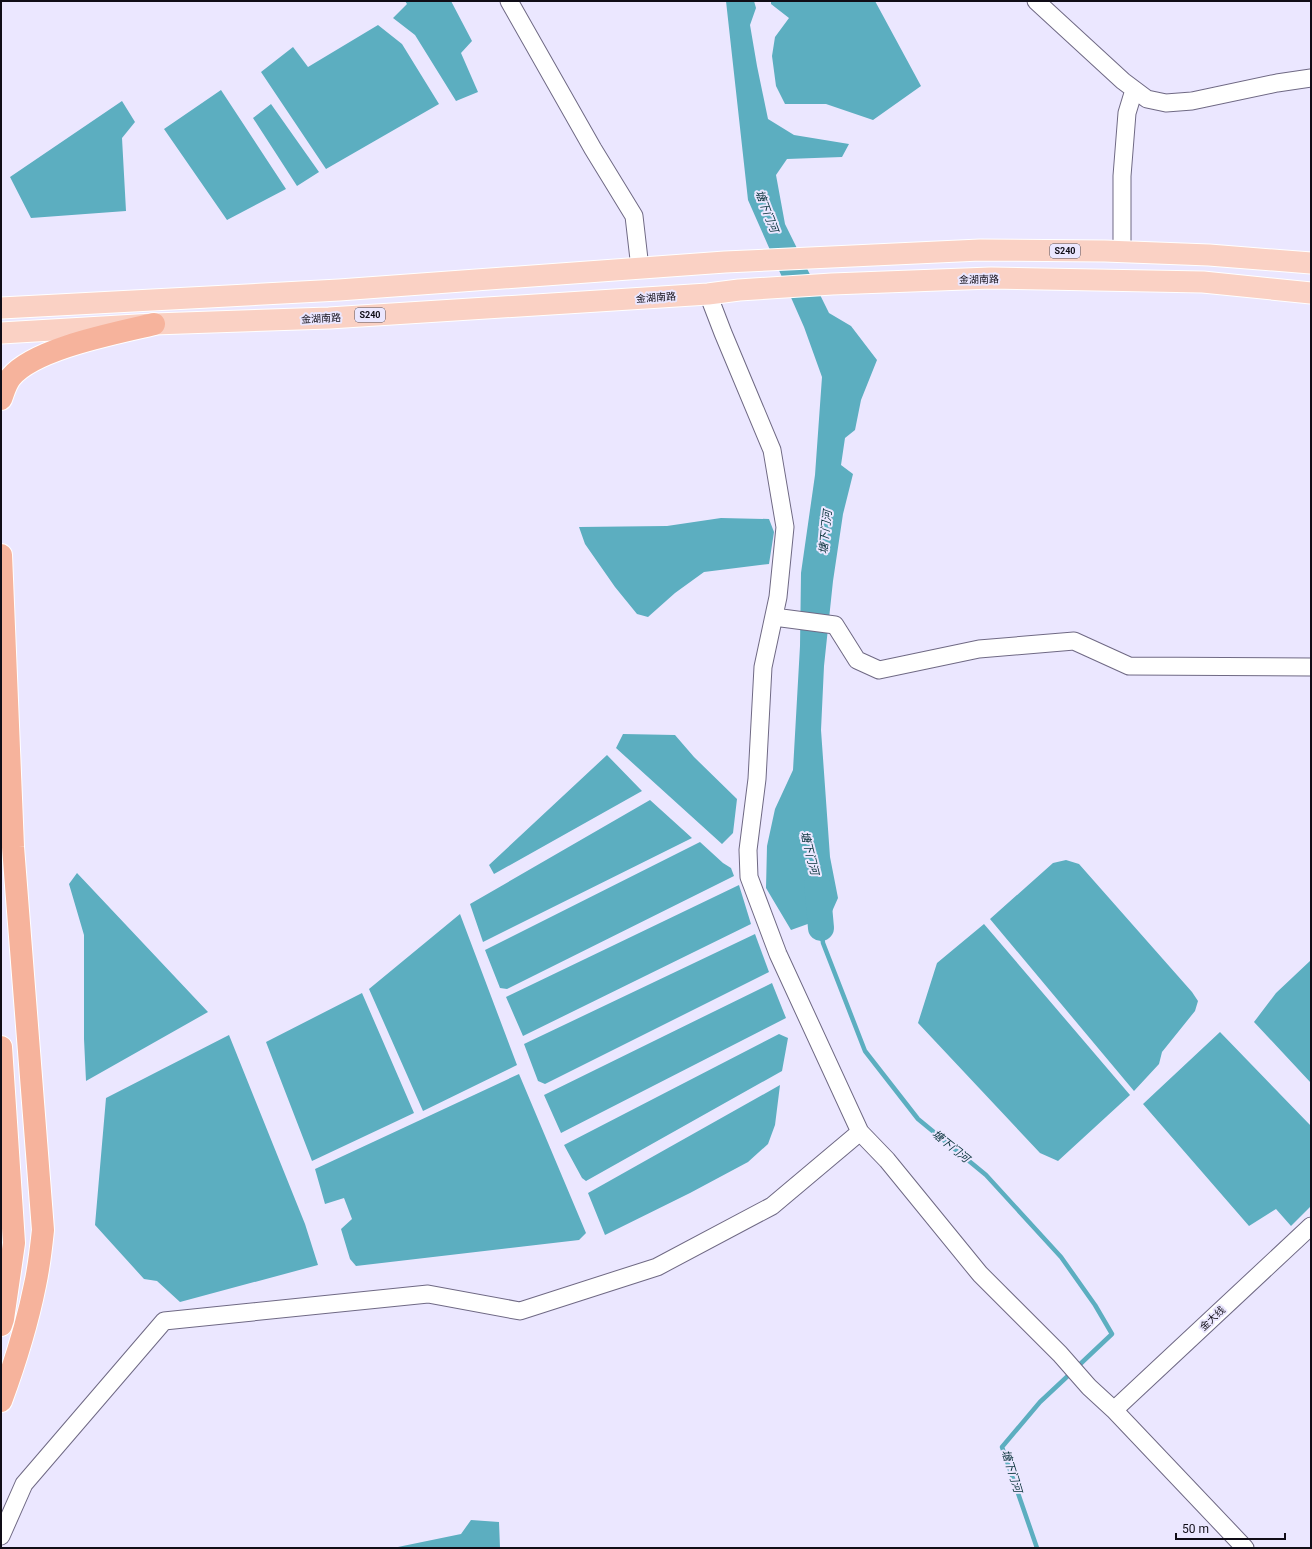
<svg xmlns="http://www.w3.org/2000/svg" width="1312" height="1549" font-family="Roboto,'Noto Sans SC',sans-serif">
	<rect width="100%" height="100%" fill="#ebe7ff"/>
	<path fill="#5caec0" d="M405,1H451L472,41L461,53L478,92L456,101L415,35L393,18L407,4Z
		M726,1H754L756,8L750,25L757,66L768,119L794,135L849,144L842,157L787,159L776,175L785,224L829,313L851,326L877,360L861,400L855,430L845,438L841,465L853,474L843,514L833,581L824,666L821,730L830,857L838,898L830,916L791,930L766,888L767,846L775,809L793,770L800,646L801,573L815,475L822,377L804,327L748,200Z
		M771,1H875L921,86L873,120L826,104H785L776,86L772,56L775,37L789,18L771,4Z
		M378,25L402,44L439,104L326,169L261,72L293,47L308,67Z
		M221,90L286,189L227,220L164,129Z
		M122,101L135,122L122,138L126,211L31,218L10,177Z
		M271,104L319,172L297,186L253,118Z
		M721,518L769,519L774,532L769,564L704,572L675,593L648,617L637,614L615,587L585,544L579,527L667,526Z
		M623,734L675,735L694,757L737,799L733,833L722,844L616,748Z
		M607,755L642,791L494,874L489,865Z
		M650,800L692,838L483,942L470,904Z
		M700,842L723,863L731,868L734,876L507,989L500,988L485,950Z
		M1066,860L1079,864L1192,992L1198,1001L1195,1011L1162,1052L1159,1064L1134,1091L990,919L1053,863Z
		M77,873L208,1012L86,1081L84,1039V935L69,884Z
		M739,885L751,924L523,1036L506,997Z
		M460,914L517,1065L423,1111L369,989Z
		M984,924L1130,1095L1058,1161L1040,1153L918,1023L937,963Z
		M755,934L769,972L545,1084L538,1081L524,1044Z
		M1311,960V1083L1254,1022L1276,993Z
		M772,983L786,1018L561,1133L544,1095Z
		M362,993L414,1113L312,1161L266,1042Z
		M1220,1032L1311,1126V1206L1291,1226L1276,1209L1249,1226L1143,1104Z
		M779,1034L788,1038L782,1071L586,1181L582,1178L564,1145Z
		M229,1035L305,1224L318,1265L180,1302L157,1281L144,1279L95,1225L106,1098Z
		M519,1074L586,1233L579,1240L356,1266L350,1259L341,1229L352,1219L344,1198L325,1204L315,1169Z
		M780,1085L775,1125L768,1144L748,1162L690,1193L605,1235L588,1193Z
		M471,1520L499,1522L500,1548H393L461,1534Z"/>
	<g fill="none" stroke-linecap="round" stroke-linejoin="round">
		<path stroke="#5caec0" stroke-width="4.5" d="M821,928L823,943L865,1051L918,1119L986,1175L1061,1257L1095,1305L1112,1334L1076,1368
			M1037,1548L1002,1447L1040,1402L1071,1373"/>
		<path stroke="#5caec0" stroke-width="26" d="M817,884L821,928"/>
		<g stroke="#6f6984" stroke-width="19">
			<path id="minor" d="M509,1L593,149L634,216L640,268
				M1036,1L1123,81L1147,99L1166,103L1192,101L1277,83L1311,78
				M1122,252V176L1127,113L1134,90
				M708,294L723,333L772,450L785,527L778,597L763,667L757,779L748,850L749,877L778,954L860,1132L887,1160L980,1274L1060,1354L1089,1387L1114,1410L1245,1548
				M774,617L835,625L857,660L879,670L979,649L1074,641L1129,666L1311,667
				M1114,1410L1311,1226
				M1,1536L24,1484L164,1321L428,1294L520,1311L657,1267L772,1206L860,1132"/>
		</g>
		<g stroke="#fff" stroke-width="23">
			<path id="major" d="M1,308L339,290L725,262L980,250L1105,251L1209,255L1311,263
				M1,333L154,324L329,318L708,294L739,290L832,284L991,278L1203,282L1311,293"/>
		</g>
		<g stroke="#fff" stroke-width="24">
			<path id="highway" d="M1,399C4,391 6,383 11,377C35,348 117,333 154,324
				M1,555L13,847L43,1230C41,1249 39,1267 35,1285C27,1325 15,1363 1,1401
				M1,1047L14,1243L3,1319L1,1325"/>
		</g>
		<use href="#minor" stroke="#fff" stroke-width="17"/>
		<use href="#major" stroke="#fad1c4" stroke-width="21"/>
		<use href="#highway" stroke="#f6b39c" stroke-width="22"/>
	</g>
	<g text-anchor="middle" stroke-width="4" stroke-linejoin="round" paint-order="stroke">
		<g fill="#ebe7ff" stroke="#524e5d" stroke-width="1">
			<rect x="1050" y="244" width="30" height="14" rx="3"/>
			<rect x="355" y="308" width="30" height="14" rx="3"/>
		</g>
		<g font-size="9" font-weight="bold" fill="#100d17">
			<text x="1065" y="254">S240</text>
			<text x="370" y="318">S240</text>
		</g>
		<g font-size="10" fill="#100d17" stroke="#ebe7ff">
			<text transform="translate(979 279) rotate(-1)" y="4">金湖南路</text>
			<text transform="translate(656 297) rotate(-4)" y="4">金湖南路</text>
			<text transform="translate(321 318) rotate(-3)" y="4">金湖南路</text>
			<text transform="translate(1212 1318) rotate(-43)" y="4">金大线</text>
		</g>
		<g font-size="11" font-style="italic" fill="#063038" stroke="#ebe7ff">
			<text transform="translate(767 211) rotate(69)" y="4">塘下门河</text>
			<text transform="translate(825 532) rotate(-84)" y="4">塘下门河</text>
			<text transform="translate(810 853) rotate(76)" y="4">塘下门河</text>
			<text transform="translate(951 1146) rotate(39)" y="4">塘下门河</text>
			<text transform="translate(1012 1471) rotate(73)" y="4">塘下门河</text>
		</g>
	</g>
	<rect width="1312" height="1549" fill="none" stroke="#100d17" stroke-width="4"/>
	<path d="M1176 1533v6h109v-6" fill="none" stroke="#100d17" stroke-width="2"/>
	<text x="1182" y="1533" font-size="12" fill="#100d17" stroke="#ebe7ff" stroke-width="3" paint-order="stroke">50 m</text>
</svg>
